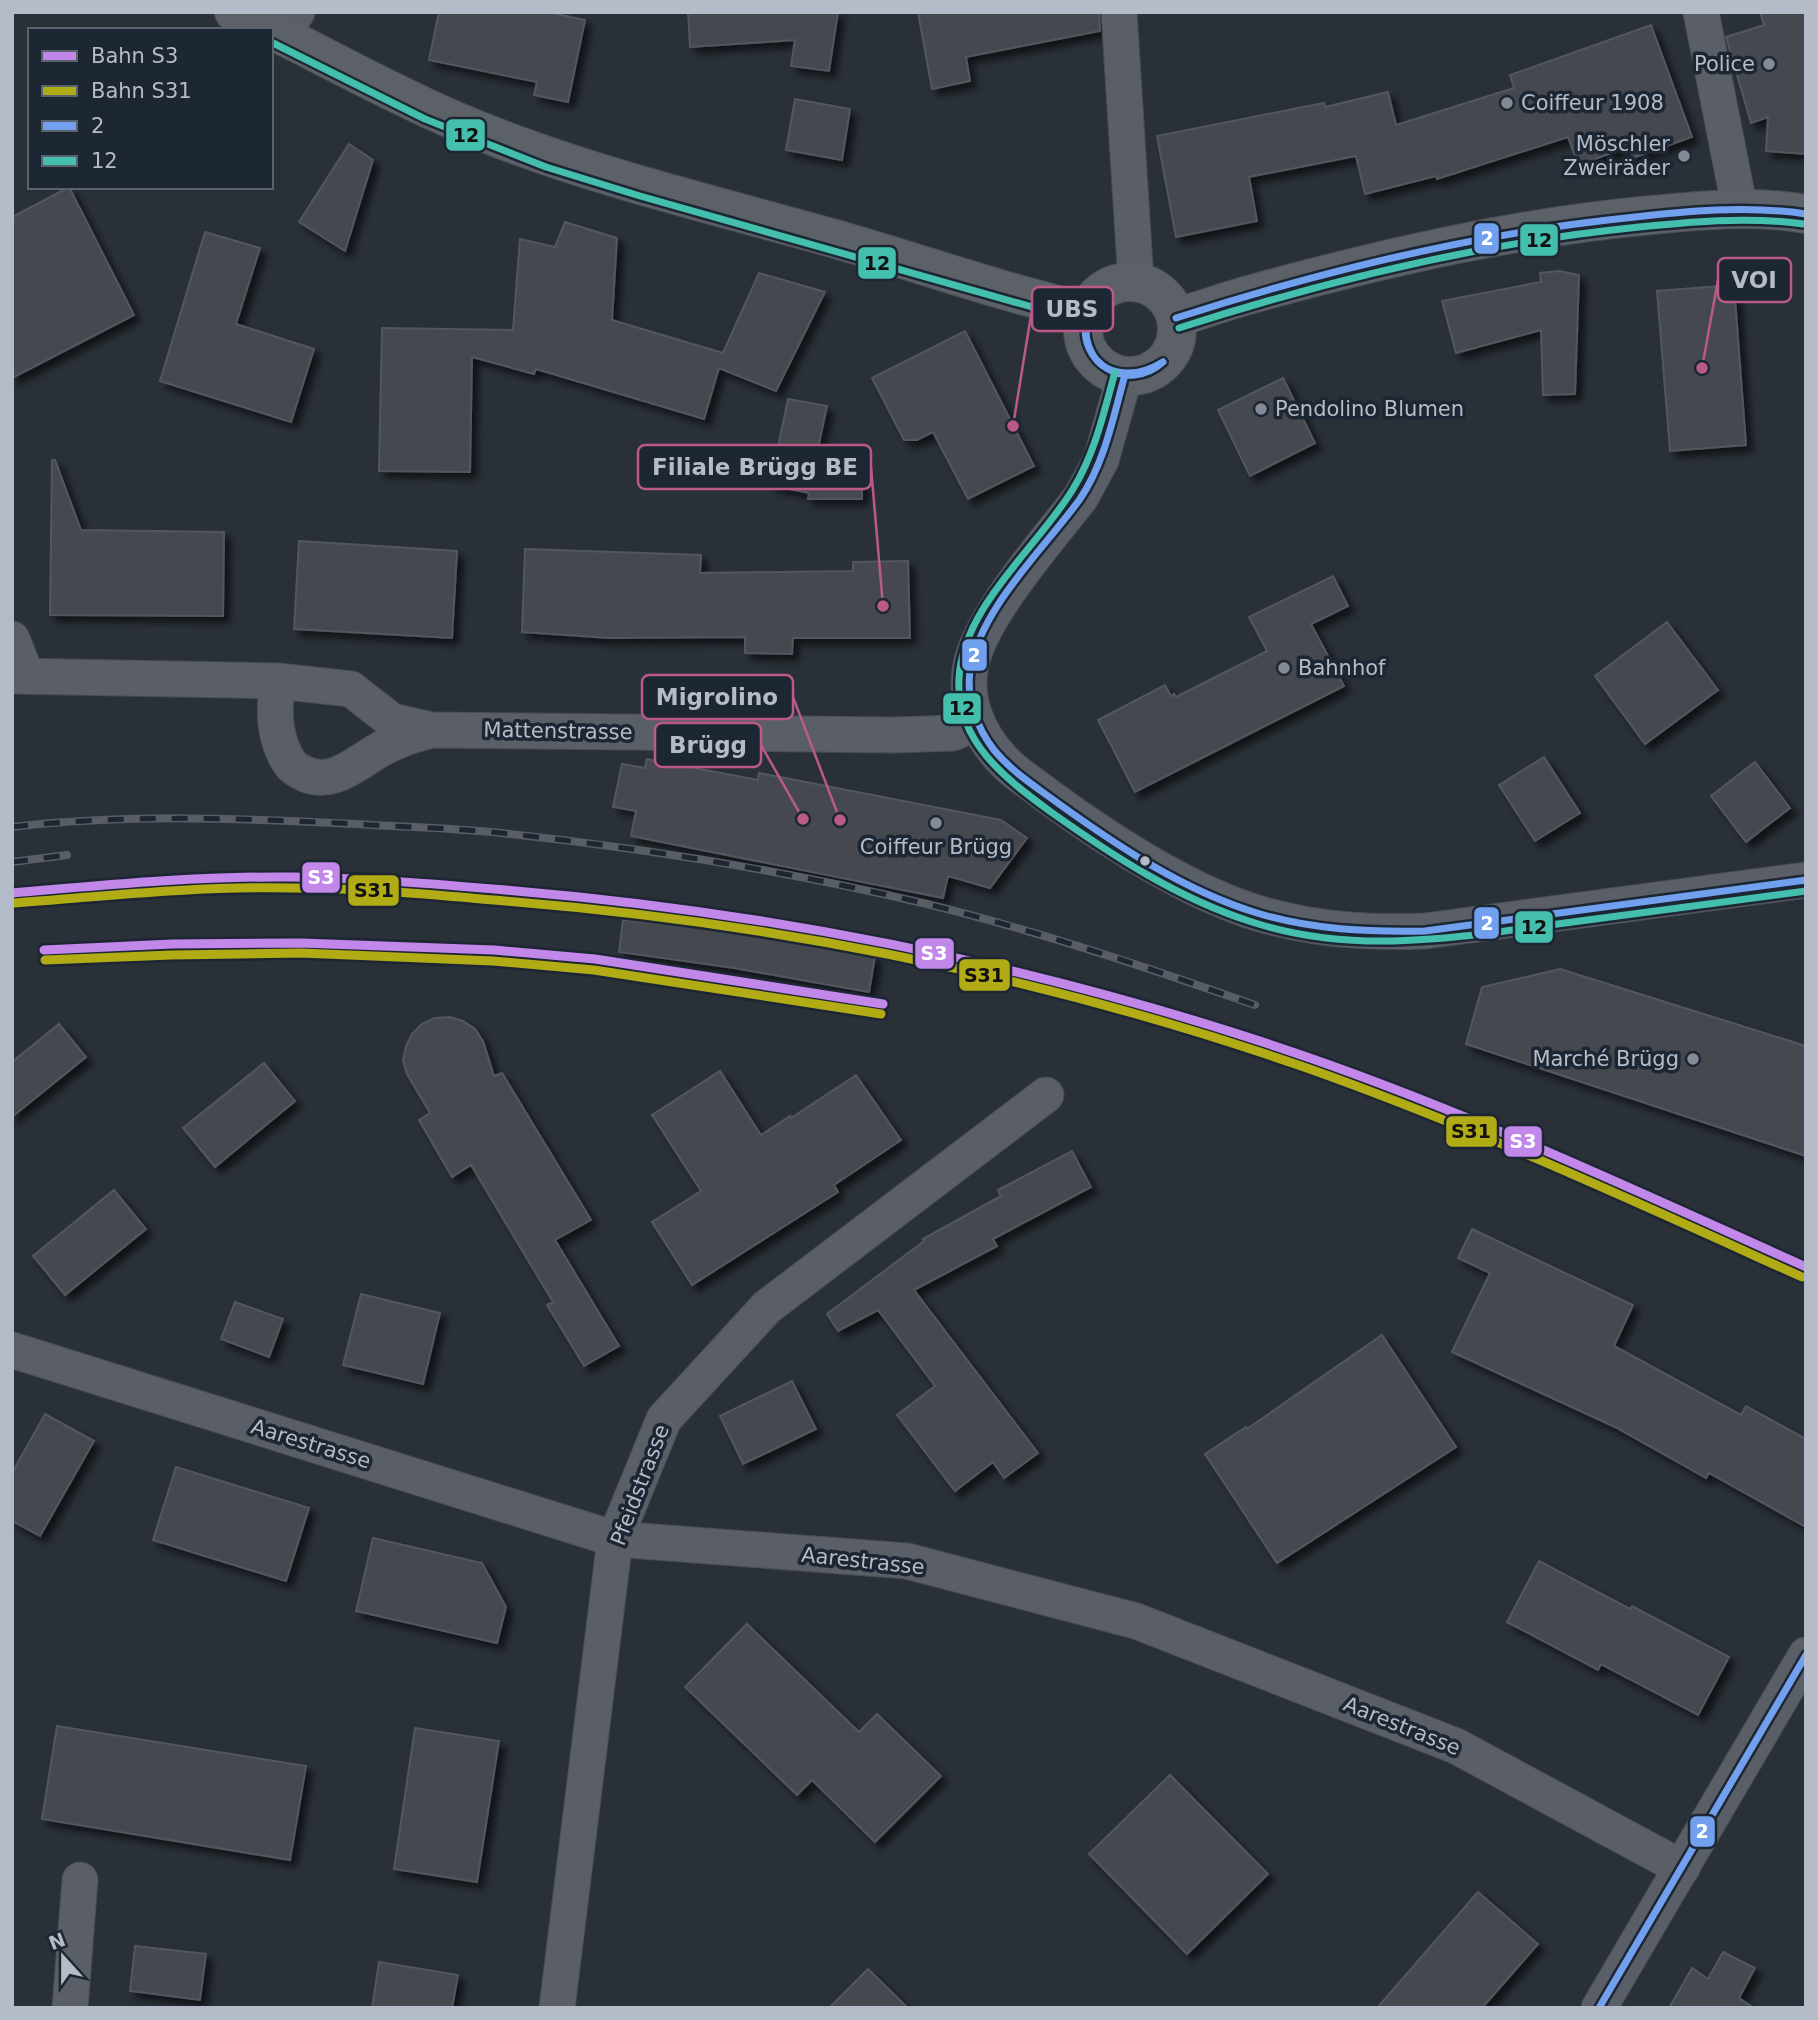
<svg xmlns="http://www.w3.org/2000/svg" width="1818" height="2020" font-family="'DejaVu Sans',sans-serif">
	<defs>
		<filter id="shadow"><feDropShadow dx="6" dy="6" stdDeviation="3.5" flood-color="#0009"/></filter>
	</defs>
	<rect width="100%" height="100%" fill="#2a3038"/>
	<path fill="#444950" stroke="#52575f" stroke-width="2" filter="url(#shadow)" d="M439,12H548L585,20L568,102L534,95L537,82L429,60Z
		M688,12H838L829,71L791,66L795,40L690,47Z
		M918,12H1099L1100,31L966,57L970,81L932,89Z
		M1760,12H1806V154L1766,151L1768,117L1751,123L1726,37L1764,25Z
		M1651,25L1692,137L1633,158L1629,147L1578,165L1568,137L1437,179L1436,176L1365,194L1356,156L1249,177L1257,221L1176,237L1157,136L1324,103L1325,107L1388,92L1396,125L1514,88L1510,75Z
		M795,99L850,109L842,160L786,150Z
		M349,144L373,160L345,251L299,222Z
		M69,187L134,315L12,378V217Z
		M565,222L617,238L612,320L723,353L759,273L825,292L776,391L719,368L704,419L536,369L534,374L472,357L470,472L379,471L382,328L513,330L520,239L555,247Z
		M205,232L260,248L236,324L314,349L291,422L160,381Z
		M1559,271L1579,275L1575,394L1543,395L1541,330L1456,353L1442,301L1541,282L1540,273Z
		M1734,285L1746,445L1670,451L1657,291Z
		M965,331L1034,466L968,499L933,432L917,440H904L872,378Z
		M1283,378L1315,443L1250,476L1218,410Z
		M788,399L827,406L816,458L862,460V499H808L809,493L770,485Z
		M52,460H55L81,530L224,532L223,616L50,615Z
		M299,541L457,551L452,638L294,629Z
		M525,549L701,555L700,573L853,571V562L908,561L910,638H793L792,654L745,653V637L610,638L522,632Z
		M1333,576L1348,606L1311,624L1344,686L1135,792L1098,720L1165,685L1171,696L1174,694L1176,697L1267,651L1249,617Z
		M1667,622L1718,690L1645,744L1595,676Z
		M1544,757L1580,813L1535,841L1499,785Z
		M647,759L758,780L759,773L1001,820L1027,838L990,888L948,876L943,898L631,836L636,811L613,807L622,764L645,768Z
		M1755,762L1790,808L1746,842L1711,796Z
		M623,920L739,932L875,956L869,992L734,968L619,952Z
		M1560,969L1806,1046V1156L1466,1044L1482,987Z
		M450,1017L463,1021L475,1029L483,1041L494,1076L502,1073L591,1220L555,1240L619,1346L584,1366L547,1305L553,1302L471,1165L452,1177L419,1120L430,1113L407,1074L403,1061L406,1046L412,1034L422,1024L435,1018Z
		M59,1024L86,1057L12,1117V1062Z
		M264,1063L295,1101L215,1167L183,1128Z
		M720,1071L761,1135L790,1116L791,1118L856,1075L901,1140L834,1185L838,1192L692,1285L652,1222L701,1191L652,1115Z
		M1072,1151L1091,1187L993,1239L997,1246L914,1290L1038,1453L1004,1478L993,1462L955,1491L897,1415L935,1386L878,1310L838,1331L827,1314L924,1241L923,1239L1001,1196L998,1190Z
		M114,1190L146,1229L65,1295L33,1256Z
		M1472,1229L1633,1305L1614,1346L1741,1415L1746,1406L1806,1439V1527L1709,1473L1706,1478L1615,1427L1452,1352L1490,1273L1458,1258Z
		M361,1294L440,1313L423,1384L343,1365Z
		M235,1302L283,1319L269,1357L221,1339Z
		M1382,1335L1456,1447L1277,1563L1205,1454L1246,1427L1247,1429Z
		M792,1381L816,1429L743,1464L720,1416Z
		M45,1414L94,1441L40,1536L12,1521V1473Z
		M176,1467L309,1508L286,1581L153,1540Z
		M373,1538L482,1563L506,1607L497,1643L356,1611Z
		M1539,1561L1630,1609L1632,1606L1729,1657L1698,1715L1601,1664L1598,1670L1507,1622Z
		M747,1624L859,1732L877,1714L941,1776L875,1842L812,1780L797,1795L685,1687Z
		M57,1726L306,1766L290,1860L42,1819Z
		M415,1728L499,1741L477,1882L394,1869Z
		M1170,1775L1268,1874L1187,1954L1089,1854Z
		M1478,1892L1538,1944L1482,2008H1377Z
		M135,1946L206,1954L200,2000L130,1991Z
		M1723,1952L1755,1968L1739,1998L1754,2008H1669L1692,1968L1708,1979Z
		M379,1962L458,1975L452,2008H372Z
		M868,1969L908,2008H829Z"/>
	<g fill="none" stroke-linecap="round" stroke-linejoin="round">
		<g stroke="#484c53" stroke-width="37">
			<path id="street" d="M1119,12L1136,282
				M1701,12L1740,210
				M283,35L297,12
				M1125,375L1101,460L1081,497C1049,539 977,619 970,670C965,702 979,734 1000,757C1012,772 1030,782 1045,794C1105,838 1186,891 1257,913C1316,930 1365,933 1425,931L1806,880
				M12,639L26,675
				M12,676L278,681L351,689L392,721L432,730L894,735L953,733L976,723
				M278,681C274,707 273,730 285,755C290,765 293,768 303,773C332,788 357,762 381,749C397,740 415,734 432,730
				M12,1350L615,1539L907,1561L1136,1621L1456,1746L1682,1868
				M70,2008L80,1880
				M557,2008L615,1539L664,1419L767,1307L1046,1095
				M1599,2008L1806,1655"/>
		</g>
		<g stroke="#484c55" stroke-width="40">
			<path id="primary" d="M234,12C309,47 381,89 458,122C578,173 707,203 832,238C917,262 1000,292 1087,312
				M1083 329a47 47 0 1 1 94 0a47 47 0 1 1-94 0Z
				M1176,318C1201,310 1226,301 1252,294C1383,258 1517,227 1652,215C1703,210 1756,205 1806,214"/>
		</g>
		<use href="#street" stroke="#5a5e66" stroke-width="35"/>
		<use href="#primary" stroke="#5c6168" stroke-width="38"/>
		<g stroke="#595d64" stroke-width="8">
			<path id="rail" d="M12,827C127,814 240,818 355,824C403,827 452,828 501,833C644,848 787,871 927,904C1038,931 1147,967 1255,1005
				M12,862L67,855"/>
		</g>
		<use href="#rail" stroke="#1d2633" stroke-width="5" stroke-dasharray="16" stroke-linecap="butt"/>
		<g stroke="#1d2633" stroke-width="12">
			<path id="bus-1" d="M1087,317C1087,324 1085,333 1087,340C1096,378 1134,380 1163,362
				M1087,317C1075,363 1128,394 1163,362
				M1176,318C1322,271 1473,234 1626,218C1686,211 1746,205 1806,214
				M1125,375C1113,417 1105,462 1080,499C1044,549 980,608 970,671C966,699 977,728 994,750C1012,772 1036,787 1059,804C1119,847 1185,891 1257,913C1312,930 1369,932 1425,931L1806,880
				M1599,2008L1806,1655"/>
		</g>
		<g stroke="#1d2633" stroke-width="12">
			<path id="bus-2" d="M271,42L425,119L546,167L640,196L1085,322
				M1179,328C1325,281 1477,244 1630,228C1688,222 1746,216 1804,224
				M1115,372C1104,412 1095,453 1073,489C1038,547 963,606 959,678C955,741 1006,779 1051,812C1113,856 1179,899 1252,922C1357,956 1459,937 1565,923C1645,912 1725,901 1806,891"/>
		</g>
		<use href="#bus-1" stroke="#71a1ee" stroke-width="7"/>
		<use href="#bus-2" stroke="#45bfad" stroke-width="7"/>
		<g stroke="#1d2633" stroke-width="14">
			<path id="rail-1" d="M12,893C105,885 198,876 292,877C363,878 435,884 506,890C780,913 1047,967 1307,1057C1477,1116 1641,1193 1806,1267
				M44,950L172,944L301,943L494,950L595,959L883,1004"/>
		</g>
		<g stroke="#1d2633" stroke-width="14">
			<path id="rail-2" d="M13,903C105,896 198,886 291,888C363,888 434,895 505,901C778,923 1045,977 1304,1067C1474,1127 1638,1203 1802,1277
				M45,960L172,955L301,953L493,961L594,970L881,1014"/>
		</g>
		<use href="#rail-1" stroke="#c187e9" stroke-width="9"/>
		<use href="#rail-2" stroke="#b1ab16" stroke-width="9"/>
	</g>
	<g fill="#848b96" stroke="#1d2633" stroke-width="2.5">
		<circle cx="1769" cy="64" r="7"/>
		<circle cx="1507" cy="103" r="7"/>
		<circle cx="1684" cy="156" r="7"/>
		<circle cx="1261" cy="409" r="7"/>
		<circle cx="1284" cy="668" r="7"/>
		<circle cx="936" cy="823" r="7"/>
		<circle cx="1693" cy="1059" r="7"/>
	</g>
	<circle fill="#b4bcc9" stroke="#1d2633" stroke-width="2.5" cx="1145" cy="861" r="6"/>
	<g text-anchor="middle" stroke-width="7" stroke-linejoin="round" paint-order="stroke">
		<g font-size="21" fill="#b4bcc9" stroke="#1d2633" text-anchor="end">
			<text x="1755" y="71">Police</text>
			<text x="1521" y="110" text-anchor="start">Coiffeur 1908</text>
			<text x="1670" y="151">Möschler<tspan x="1670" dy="24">Zweiräder</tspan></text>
			<text x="1275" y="416" text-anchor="start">Pendolino Blumen</text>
			<text x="1298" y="675" text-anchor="start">Bahnhof</text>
			<text x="936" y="854" text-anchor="middle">Coiffeur Brügg</text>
			<text x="1679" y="1066">Marché Brügg</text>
		</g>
		<g font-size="21" fill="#b4bcc9" stroke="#1d2633">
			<text transform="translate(558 731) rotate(1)" y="7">Mattenstrasse</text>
			<text transform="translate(311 1444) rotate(17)" y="7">Aarestrasse</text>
			<text transform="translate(640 1485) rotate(-69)" y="7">Pfeidstrasse</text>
			<text transform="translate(863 1561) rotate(6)" y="7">Aarestrasse</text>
			<text transform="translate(1402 1726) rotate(22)" y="7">Aarestrasse</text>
		</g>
	</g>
	<path fill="none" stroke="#bc5a87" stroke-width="2.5" d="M1702 368L1718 280M1013 426L1032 309M883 606L871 467M840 820L793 697M803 819L761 745"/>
	<g fill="#bc5a87" stroke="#1d2633" stroke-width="2.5">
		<circle cx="1702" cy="368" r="7"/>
		<circle cx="1013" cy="426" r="7"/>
		<circle cx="883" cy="606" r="7"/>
		<circle cx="840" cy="820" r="7"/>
		<circle cx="803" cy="819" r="7"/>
	</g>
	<g fill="#1d2633" stroke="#bc5a87" stroke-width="2.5">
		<rect x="1718" y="258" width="73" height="44" rx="7"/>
		<rect x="1032" y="287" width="81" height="44" rx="7"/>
		<rect x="638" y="445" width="233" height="44" rx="7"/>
		<rect x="642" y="675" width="151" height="44" rx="7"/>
		<rect x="655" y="723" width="106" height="44" rx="7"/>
	</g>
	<g font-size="23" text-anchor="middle" font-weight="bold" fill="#b4bcc9">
		<text x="1754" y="288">VOI</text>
		<text x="1072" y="317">UBS</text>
		<text x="755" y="475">Filiale Brügg BE</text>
		<text x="717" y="705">Migrolino</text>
		<text x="708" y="753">Brügg</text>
	</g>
	<g stroke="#1d2633" stroke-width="2.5">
		<rect x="445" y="118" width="41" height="34" rx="7" fill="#45bfad"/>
		<rect x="1473" y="222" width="27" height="33" rx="7" fill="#71a1ee"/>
		<rect x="1519" y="223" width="40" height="34" rx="7" fill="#45bfad"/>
		<rect x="857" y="246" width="40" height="34" rx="7" fill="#45bfad"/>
		<rect x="961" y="638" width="27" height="34" rx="7" fill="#71a1ee"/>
		<rect x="942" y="692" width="40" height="33" rx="7" fill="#45bfad"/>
		<rect x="301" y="861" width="40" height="33" rx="7" fill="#c187e9"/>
		<rect x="347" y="874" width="53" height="33" rx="7" fill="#b1ab16"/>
		<rect x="1473" y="906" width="27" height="34" rx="7" fill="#71a1ee"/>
		<rect x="1514" y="910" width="40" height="34" rx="7" fill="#45bfad"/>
		<rect x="914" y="937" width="41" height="33" rx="7" fill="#c187e9"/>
		<rect x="958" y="958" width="53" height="34" rx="7" fill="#b1ab16"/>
		<rect x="1445" y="1115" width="53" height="33" rx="7" fill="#b1ab16"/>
		<rect x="1503" y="1125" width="40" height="33" rx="7" fill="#c187e9"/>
		<rect x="1689" y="1815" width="27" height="33" rx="7" fill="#71a1ee"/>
	</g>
	<g font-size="19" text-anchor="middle" font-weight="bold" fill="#fff">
		<text x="1487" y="245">2</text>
		<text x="974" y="662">2</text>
		<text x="321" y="884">S3</text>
		<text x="1487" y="930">2</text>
		<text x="934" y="960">S3</text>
		<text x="1523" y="1148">S3</text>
		<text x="1702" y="1838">2</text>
	</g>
	<g font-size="19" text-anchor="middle" font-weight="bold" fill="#111">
		<text x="466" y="142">12</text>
		<text x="1539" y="247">12</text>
		<text x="877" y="270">12</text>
		<text x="962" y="715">12</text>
		<text x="374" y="897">S31</text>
		<text x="1534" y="934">12</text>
		<text x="984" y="982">S31</text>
		<text x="1471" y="1138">S31</text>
	</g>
	<rect width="1818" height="2020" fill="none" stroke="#b4bcc9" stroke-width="28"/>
	<rect x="28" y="28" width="245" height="161" fill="#1d2633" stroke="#59626f" stroke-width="2"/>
	<rect x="42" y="51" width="35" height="10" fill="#c187e9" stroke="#59626f" stroke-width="2"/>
	<text x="91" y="63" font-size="21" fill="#b4bcc9">Bahn S3</text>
	<rect x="42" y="86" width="35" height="10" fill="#b1ab16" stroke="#59626f" stroke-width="2"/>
	<text x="91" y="98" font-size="21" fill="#b4bcc9">Bahn S31</text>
	<rect x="42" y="121" width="35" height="10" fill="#71a1ee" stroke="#59626f" stroke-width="2"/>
	<text x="91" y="133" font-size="21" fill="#b4bcc9">2</text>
	<rect x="42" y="156" width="35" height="10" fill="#45bfad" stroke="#59626f" stroke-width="2"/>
	<text x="91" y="168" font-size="21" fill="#b4bcc9">12</text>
	<g transform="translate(63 1957) rotate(339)" stroke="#1d2633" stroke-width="5" paint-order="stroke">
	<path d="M0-5L12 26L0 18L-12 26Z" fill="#b4bcc9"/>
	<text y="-10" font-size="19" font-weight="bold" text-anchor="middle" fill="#b4bcc9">N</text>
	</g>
</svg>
